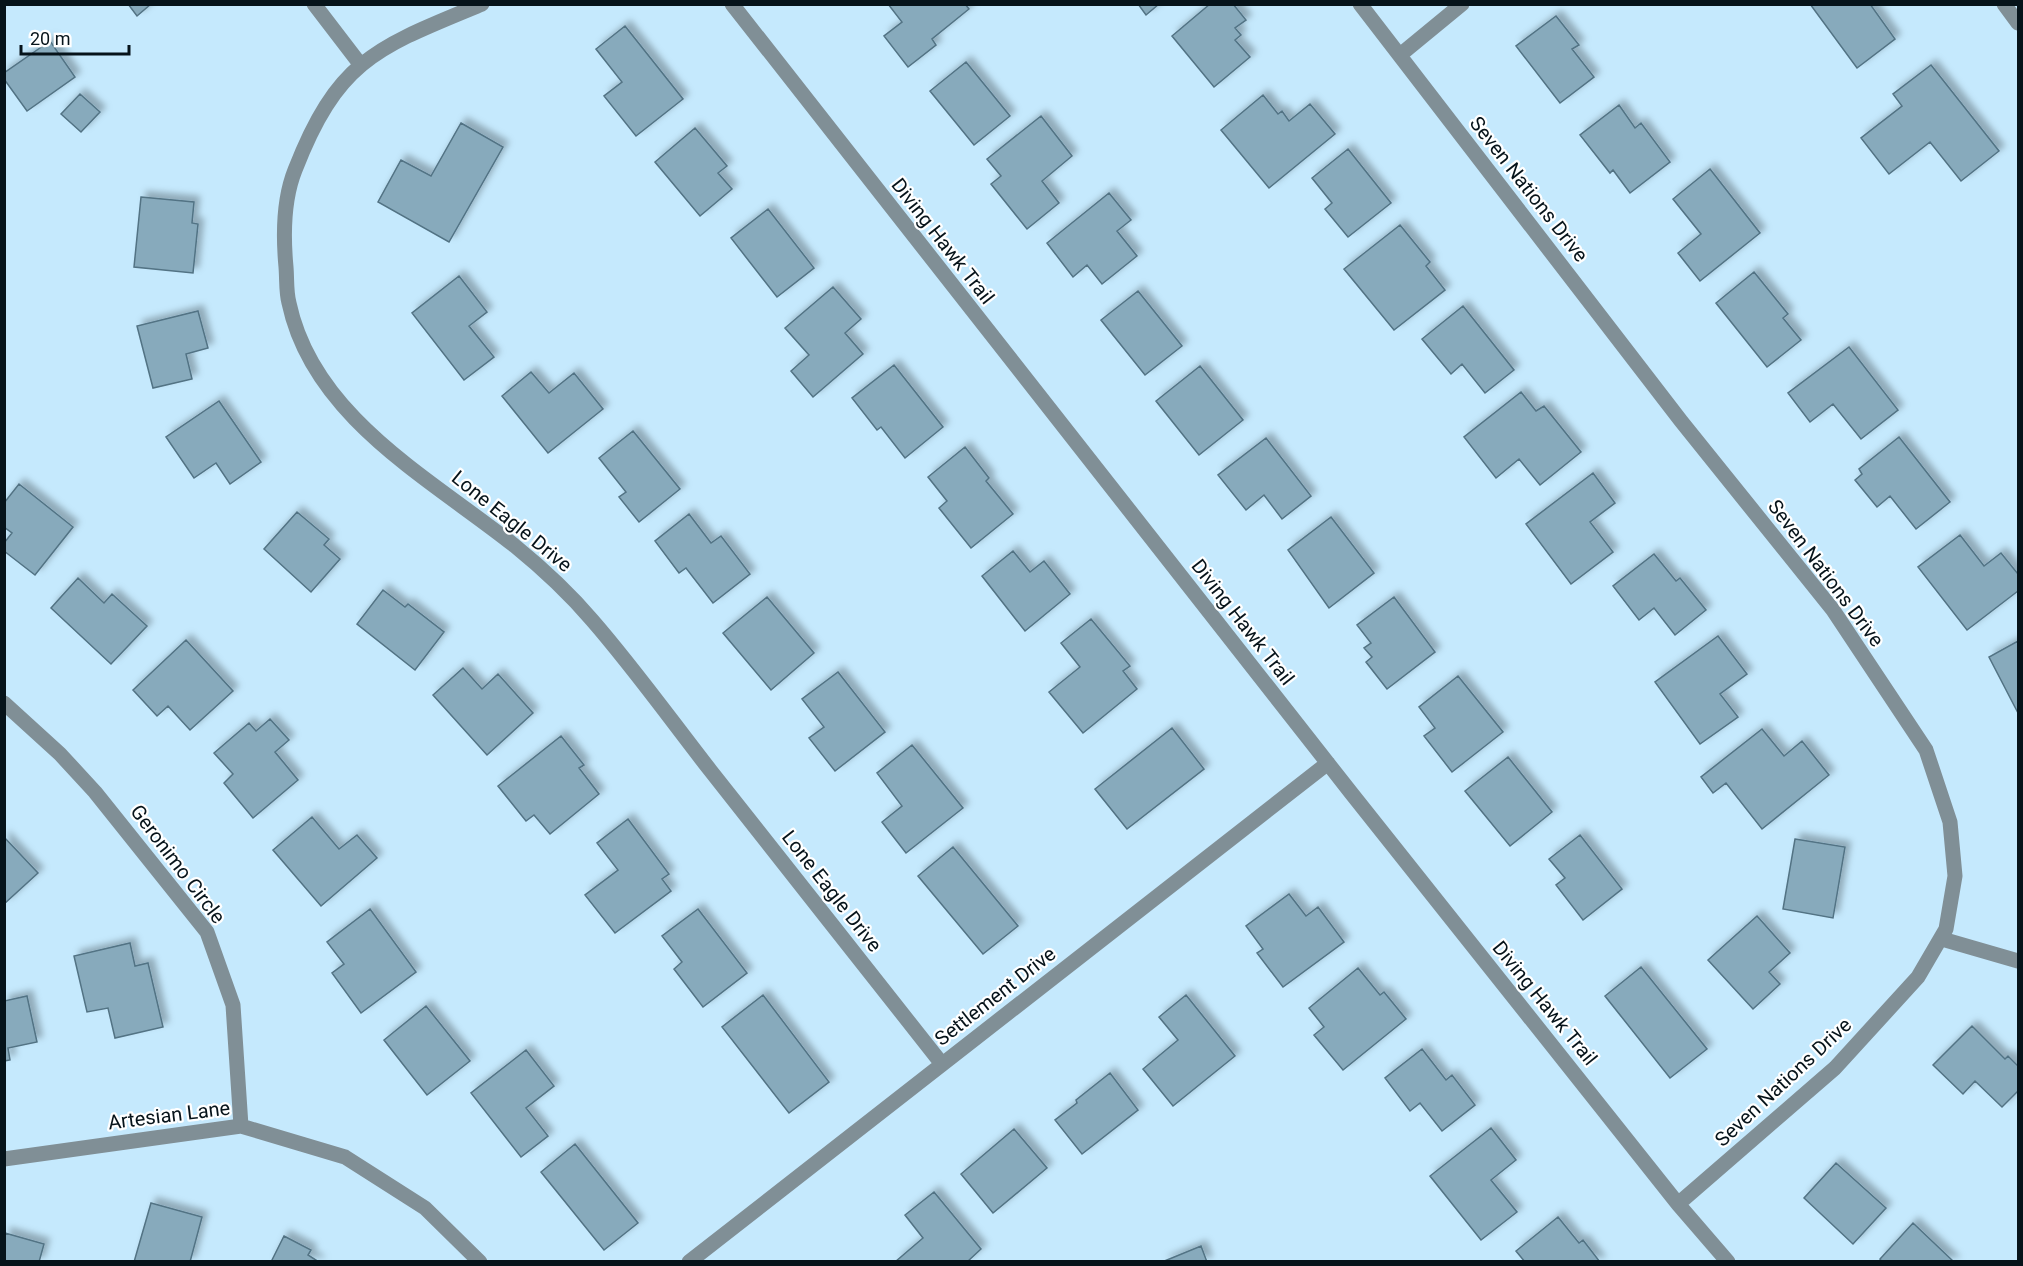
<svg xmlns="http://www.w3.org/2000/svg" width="2023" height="1266" font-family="Roboto,sans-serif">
	<defs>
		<filter id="shadow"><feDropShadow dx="5.5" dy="-5.5" stdDeviation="3" flood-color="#0004"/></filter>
	</defs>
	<rect width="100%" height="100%" fill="#c5e9fd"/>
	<path fill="#87aabc" stroke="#527384" stroke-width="1.5" filter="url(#shadow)" d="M128,4H151L137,16Z
		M888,4H965L969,9L932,39L936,45L908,67L884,36L902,22Z
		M1138,4H1159L1146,15Z
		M1210,4H1233L1246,20L1235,28L1241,35L1235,40L1250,57L1214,87L1172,36Z
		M1810,4H1870L1895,39L1857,68Z
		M1556,16L1579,45L1572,49L1594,77L1560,103L1516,46Z
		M625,26L683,99L636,136L604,96L622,82L596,49Z
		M50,41L75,77L27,111L4,79V73Z
		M966,62L1010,116L974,145L930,91Z
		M1931,65L1999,151L1961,181L1930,142L1889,174L1861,138L1902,106L1893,94Z
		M80,94L100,112L81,132L61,114Z
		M1263,95L1278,114L1282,111L1289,121L1310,104L1335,134L1269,188L1221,130Z
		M1619,105L1635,128L1641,123L1670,162L1630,193L1613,170L1610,173L1580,135Z
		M1041,116L1072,156L1042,181L1059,203L1027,229L991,184L1001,176L987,159Z
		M461,123L503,147L449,242L378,202L401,160L431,176Z
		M695,128L727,166L718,173L732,189L700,216L655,162Z
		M1348,149L1391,203L1348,237L1325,209L1332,203L1312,178Z
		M1710,169L1760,233L1700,281L1678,253L1701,234L1673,199Z
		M1109,193L1131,220L1117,231L1137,256L1102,284L1087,265L1073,277L1047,243Z
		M141,197L194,202L192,223L198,224L193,273L134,267Z
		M768,209L814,268L777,297L731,238Z
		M1400,225L1430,262L1426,266L1445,290L1394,330L1344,269Z
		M1754,272L1788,314L1783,318L1801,340L1767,367L1716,303Z
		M459,276L487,312L469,326L494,357L464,380L412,313Z
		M833,287L861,319L845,333L863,354L813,397L791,371L809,355L785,328Z
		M1138,291L1182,346L1145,375L1101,320Z
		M1463,306L1514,370L1485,393L1462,364L1451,374L1422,339Z
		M198,311L208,348L186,354L192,379L153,388L137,326Z
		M1849,347L1898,410L1861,439L1833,404L1810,422L1788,393Z
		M894,365L943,427L905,458L881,427L877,430L852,398Z
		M1200,366L1243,420L1199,455L1156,401Z
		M531,372L549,393L574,373L603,409L548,453L502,396Z
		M1521,392L1536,411L1544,406L1581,452L1540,485L1519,459L1496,478L1464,437Z
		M219,401L261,462L230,484L216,463L194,478L166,437Z
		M633,431L680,489L639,522L619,497L626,492L599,458Z
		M1899,437L1950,502L1916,529L1890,496L1877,507L1855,480L1862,474L1859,469Z
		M1266,438L1311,496L1282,519L1264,495L1246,510L1218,475Z
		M965,447L989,478L986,481L1013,514L971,548L939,508L947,501L928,477Z
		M1593,473L1615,503L1590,522L1613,552L1571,584L1526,524Z
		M19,484L73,527L35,575L4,551V543L12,533L4,527V503Z
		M297,512L329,539L324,545L340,559L311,592L264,549Z
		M689,514L711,543L721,536L750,574L713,603L686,568L679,573L655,541Z
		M1331,517L1374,573L1329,608L1288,550Z
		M1960,535L1984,566L2001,553L2018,574V591L1967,630L1918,567Z
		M1013,551L1030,572L1044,561L1070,594L1025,631L982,576Z
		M1654,554L1676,581L1680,578L1706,610L1675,635L1654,608L1639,620L1613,586Z
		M78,578L104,603L112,594L147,626L111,664L51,608Z
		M383,590L405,607L408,604L444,632L415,670L357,624Z
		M767,597L814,653L771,690L723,633Z
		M1394,597L1435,652L1387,689L1366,662L1372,657L1364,648L1371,643L1357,625Z
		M1091,619L1130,666L1123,671L1137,689L1083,733L1049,692L1080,667L1061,643Z
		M1718,636L1747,674L1720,694L1738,717L1700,744L1655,682Z
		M186,640L233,691L190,730L168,706L157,716L133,690Z
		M2018,641V713L1989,657Z
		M463,668L482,689L498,674L533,713L487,755L433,695Z
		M838,672L885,732L835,771L809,738L824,727L802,699Z
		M1458,676L1503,732L1452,772L1424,736L1435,728L1419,707Z
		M270,719L289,740L275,752L298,780L253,818L224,783L233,774L214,753L249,723L256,731Z
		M1172,728L1204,769L1127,829L1095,789Z
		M1762,729L1784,756L1802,741L1829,775L1762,829L1726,783L1713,793L1701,777Z
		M561,736L584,765L579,768L599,794L550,834L534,815L526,821L498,786Z
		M912,745L963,808L906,853L882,822L902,806L877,773Z
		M1508,757L1552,812L1510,846L1465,791Z
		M312,817L339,849L357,835L377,858L321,906L273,850Z
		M628,819L669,874L662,879L671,891L615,933L585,895L618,870L597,843Z
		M1580,835L1622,889L1583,920L1556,885L1565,878L1549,859Z
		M4,837L38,873L4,904Z
		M1795,839L1845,847L1833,918L1783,909Z
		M953,847L1018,926L983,954L918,876Z
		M1289,894L1306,916L1318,907L1344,942L1283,987L1257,953L1263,949L1246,926Z
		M370,909L416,972L361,1013L332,973L344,964L327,942Z
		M698,909L747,973L703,1007L674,969L682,962L662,936Z
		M1757,916L1790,953L1769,972L1780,984L1753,1009L1708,960Z
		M130,943L135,966L148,963L163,1027L115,1038L108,1008L87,1012L74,956Z
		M1641,967L1707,1049L1670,1078L1605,996Z
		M1358,968L1380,995L1384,992L1406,1019L1343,1070L1314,1035L1324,1027L1309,1008Z
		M763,995L829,1082L789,1113L722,1027Z
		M1186,995L1235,1056L1173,1106L1143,1069L1178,1040L1159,1017Z
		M27,996L37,1042L8,1048L10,1060L4,1061V1001Z
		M426,1006L470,1061L427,1095L384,1040Z
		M1972,1026L2005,1059L2008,1056L2018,1066V1091L2002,1107L1975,1081L1963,1094L1933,1065Z
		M1422,1049L1446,1080L1452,1075L1475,1105L1442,1131L1420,1103L1410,1111L1385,1078Z
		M526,1050L554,1086L526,1108L548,1136L521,1157L471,1093Z
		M1110,1073L1138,1110L1082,1154L1055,1120L1077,1103L1076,1100Z
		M1491,1128L1516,1160L1491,1180L1517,1212L1481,1240L1430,1176Z
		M1014,1129L1047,1168L993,1213L961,1174Z
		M575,1144L638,1223L604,1250L541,1172Z
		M1836,1163L1886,1208L1853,1244L1804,1198Z
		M934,1192L981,1249L967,1262H895L923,1238L905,1215Z
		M151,1203L202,1217L190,1262H134Z
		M1558,1217L1579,1243L1583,1240L1600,1262H1525L1516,1251Z
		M1913,1223L1954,1262H1882L1880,1259Z
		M5,1233L44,1244L39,1262H4Z
		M284,1236L311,1250L308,1255L319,1262H271Z
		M1201,1246L1207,1262H1162Z"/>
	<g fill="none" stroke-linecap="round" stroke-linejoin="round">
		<path stroke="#808f96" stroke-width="15" d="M314,4L360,64
			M482,4C378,47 338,59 295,170C283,200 283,235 286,267C287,279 286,292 289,303C313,417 431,479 515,546C542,568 569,593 592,620C633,667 671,720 710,770C787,868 865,966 942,1064
			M732,4L1352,794L1678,1204L1728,1262
			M1360,4L1681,421L1833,610L1926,750L1950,822L1955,876L1946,929L1918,977L1835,1068L1678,1204
			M2004,4L2018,23
			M1400,55L1462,4
			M4,703L60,754L95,792L207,932L233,1005L241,1126
			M1942,939L2018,961
			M4,1159L241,1126L345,1157L425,1208L480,1262
			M689,1262L1328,763"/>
	</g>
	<g text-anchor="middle" stroke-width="4.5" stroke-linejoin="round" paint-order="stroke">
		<g font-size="20" fill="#06131a" stroke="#fff">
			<text transform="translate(1529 189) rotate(52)" y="7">Seven Nations Drive</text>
			<text transform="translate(943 241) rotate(52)" y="7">Diving Hawk Trail</text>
			<text transform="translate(512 521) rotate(39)" y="7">Lone Eagle Drive</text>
			<text transform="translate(1826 573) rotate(53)" y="7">Seven Nations Drive</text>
			<text transform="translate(1243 622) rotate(52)" y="7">Diving Hawk Trail</text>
			<text transform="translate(178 864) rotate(53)" y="7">Geronimo Circle</text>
			<text transform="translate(832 891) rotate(52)" y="7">Lone Eagle Drive</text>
			<text transform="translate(995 996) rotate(-38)" y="7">Settlement Drive</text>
			<text transform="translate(1545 1003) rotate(51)" y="7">Diving Hawk Trail</text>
			<text transform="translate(1783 1082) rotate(-43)" y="7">Seven Nations Drive</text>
			<text transform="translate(169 1115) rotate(-7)" y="7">Artesian Lane</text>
		</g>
	</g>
	<rect width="2023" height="1266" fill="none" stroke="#06131a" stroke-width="12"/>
	<path d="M21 45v9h108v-9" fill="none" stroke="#06131a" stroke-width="3"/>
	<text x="30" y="45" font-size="18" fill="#06131a" stroke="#ffffff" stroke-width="4.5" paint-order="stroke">20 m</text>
</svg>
